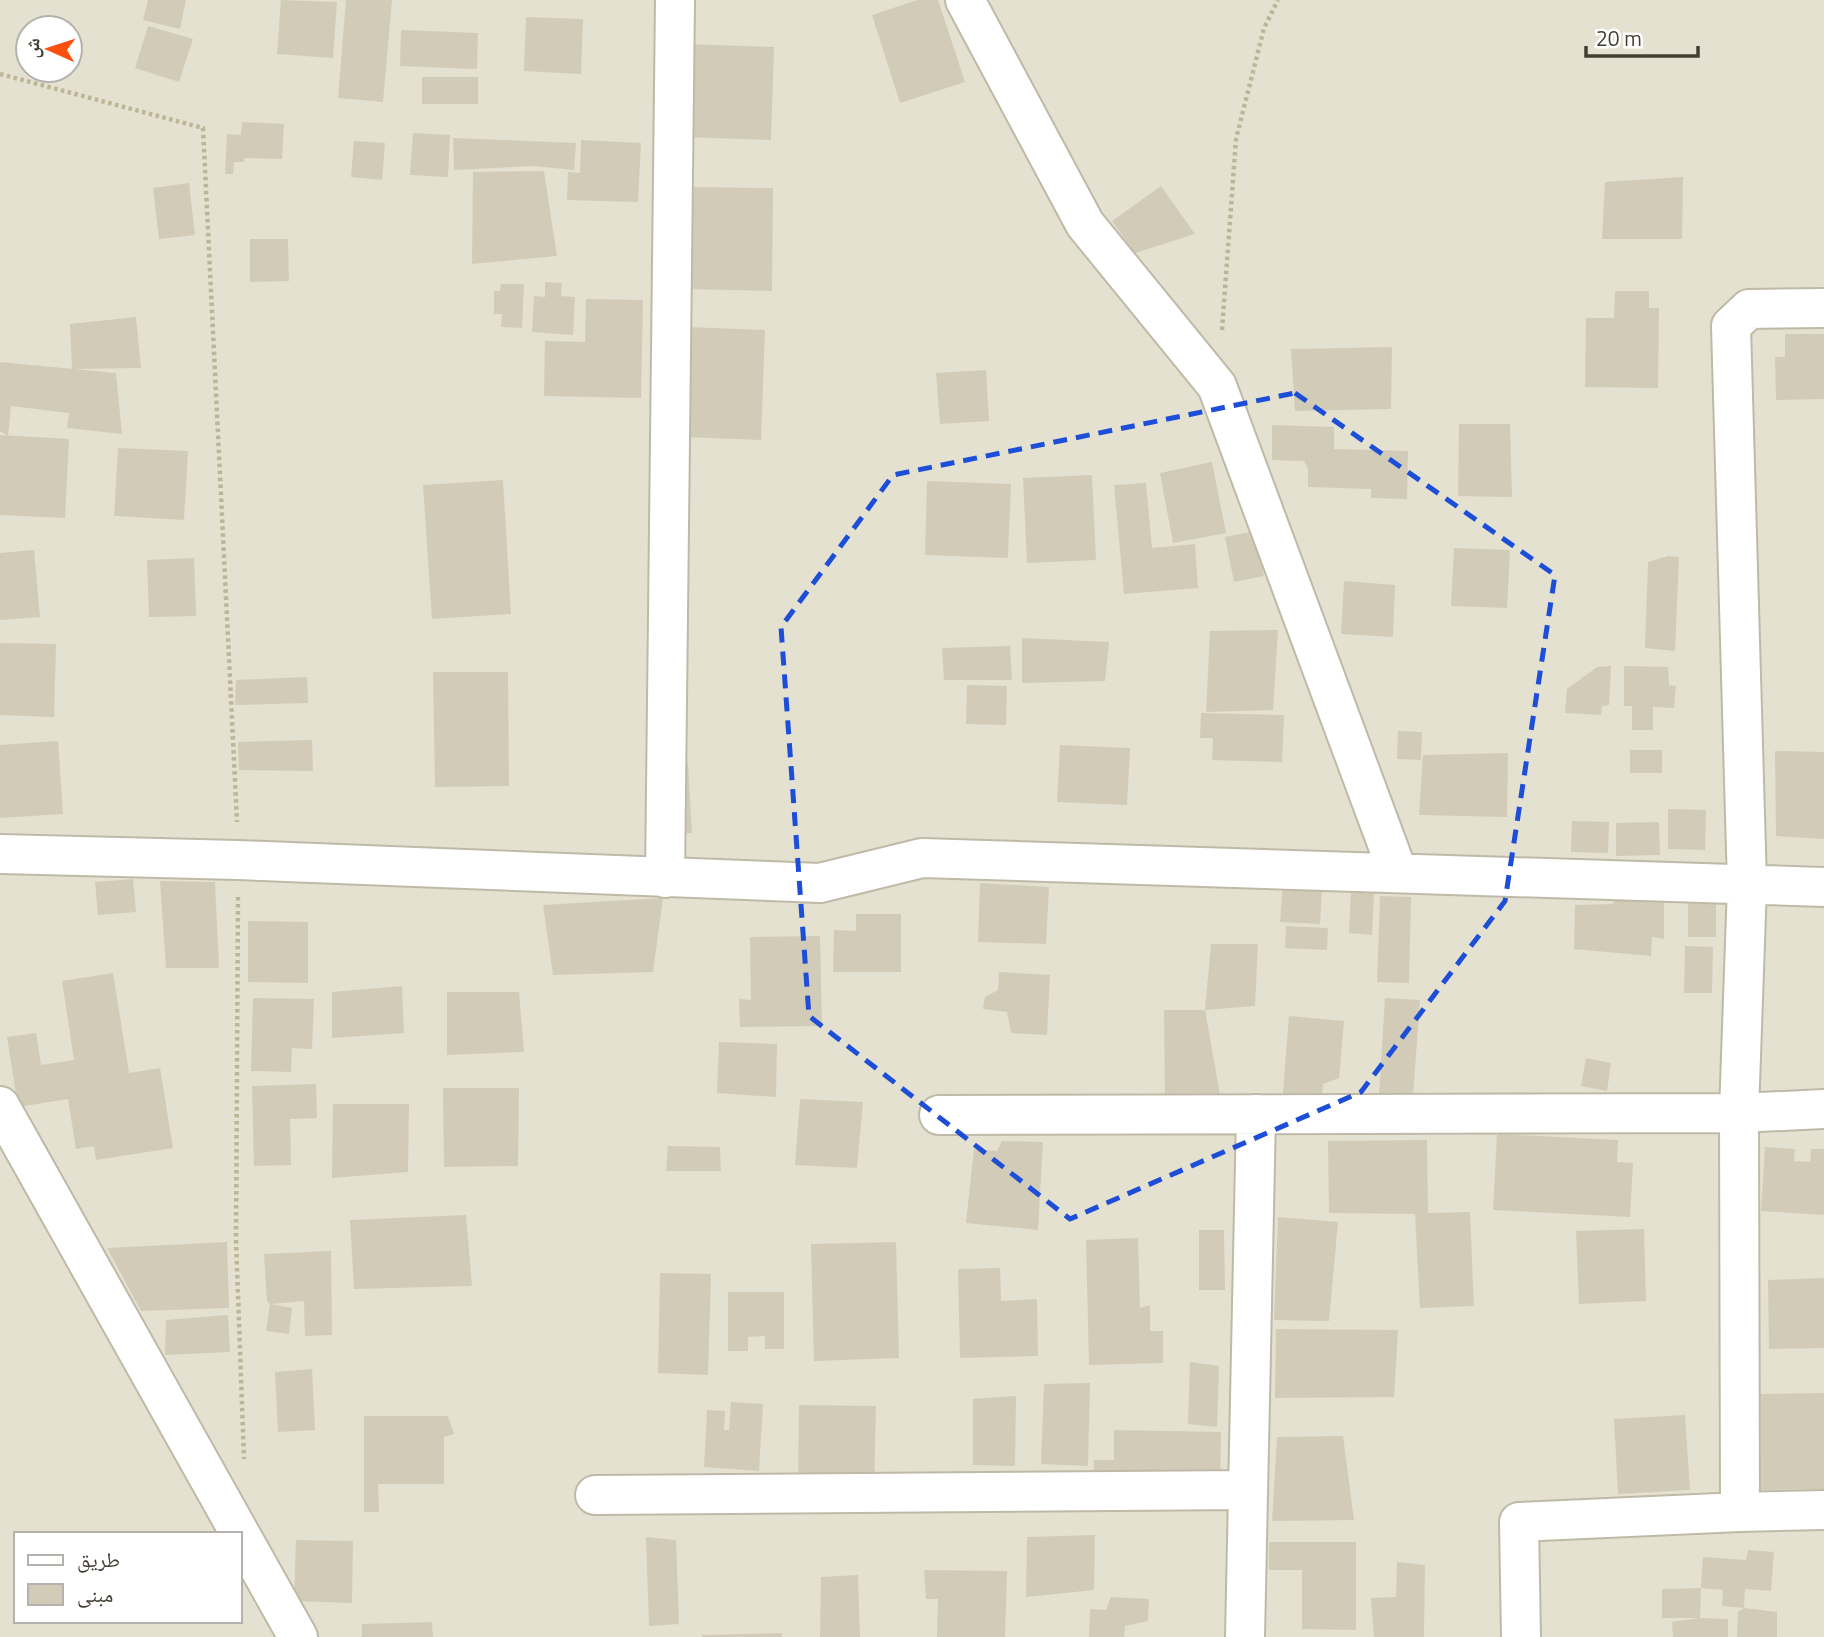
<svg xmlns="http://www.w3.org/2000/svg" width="1824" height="1637" font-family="'Titillium Web','Noto Naskh Arabic',sans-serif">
	<rect width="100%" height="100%" fill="#f1eee2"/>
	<path fill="#e5e1d0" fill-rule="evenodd" d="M0,0H1824V1637H0ZM28,28H70V70H28ZM16,1534H240V1621H16Z"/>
	<path fill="#d2cbb7" d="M148,0H186L180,29L143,20Z
		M281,0L337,2L333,58L277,54Z
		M346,0H392L383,102L338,98Z
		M917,0H938L965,82L900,103L872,15Z
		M526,17L583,19L581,74L524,71Z
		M148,26L193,39L179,82L135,68Z
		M401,30L478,33L477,69L400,66Z
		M687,44L774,47L771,140L684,137Z
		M422,77H478V104H422Z
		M242,122L284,124L282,159L245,158L243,162H234L233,174H225L227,134L241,135Z
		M413,133L450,135L448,177L410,175Z
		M453,138L576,143L574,170L534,166L454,170Z
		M581,140L641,143L638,202L567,200L568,172L580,173Z
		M354,141L385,143L382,180L351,177Z
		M544,171L557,256L472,264L473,172Z
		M1683,177L1682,239H1602L1605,182Z
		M189,183L195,235L159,239L153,188Z
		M1161,186L1195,234L1135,253L1112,221Z
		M687,187L773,188L772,291L685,289Z
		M250,239H288L289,281L250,282Z
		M545,282L562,283L561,296L575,297L573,335L532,332L534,296L545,297Z
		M501,284H524L522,328L501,327L502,314H494V291H500Z
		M1615,291H1649V308H1659L1658,388L1585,387L1586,318H1614Z
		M586,299L643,300L641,398L544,396L545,341L585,342Z
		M136,317L141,368L72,369L70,324Z
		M687,327L765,330L761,440L683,437Z
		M1785,334H1824V399L1776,400L1775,357H1785Z
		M1392,347L1391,409L1295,411L1291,349Z
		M0,362L116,373L122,434L67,428L69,413L11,406L8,436L0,431Z
		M986,370L989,421L940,424L936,373Z
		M1459,424H1510L1512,497L1458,496Z
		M1272,425L1334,427V449L1408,451L1407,499L1371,498V489L1308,487V469L1304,461L1272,460Z
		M0,435L69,439L65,518L0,515Z
		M118,448L188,451L184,520L114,516Z
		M1212,462L1226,533L1173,543L1160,473Z
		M1092,475L1096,560L1027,563L1023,478Z
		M503,480L511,614L432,619L423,485Z
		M927,481L1011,484L1008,558L925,555Z
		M1146,483L1152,548L1195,544L1198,588L1124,594L1114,485Z
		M1255,531L1264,576L1234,582L1225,537Z
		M1454,548L1510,550L1507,608L1451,606Z
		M34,550L40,617L0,620V553Z
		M1668,556L1679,557L1675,651L1645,648L1648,562Z
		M194,558L196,616L149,617L147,560Z
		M1344,581L1395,585L1393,637L1341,634Z
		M1278,630L1273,710L1206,712L1210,631Z
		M1022,638L1109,642L1105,681L1022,683Z
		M0,643L56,644L54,717L0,715Z
		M1010,646L1012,680H944L942,648Z
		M1611,666L1609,705L1602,706L1601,715L1565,713L1567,689L1597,667Z
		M1624,666L1668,667L1669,685L1676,686L1674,708L1653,707V730H1632V706H1624Z
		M433,672H508L509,786L435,787Z
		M307,677L308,703L235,705L236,680Z
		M967,685L1007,686L1006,725L966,724Z
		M1201,713L1284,715L1282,762L1212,760L1213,738H1200Z
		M1398,731L1422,732L1421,760L1397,759Z
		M312,740L313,771L239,770L238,742Z
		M58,741L63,814L0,818V745Z
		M1060,745L1130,748L1127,805L1057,802Z
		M1630,750H1662V773H1630Z
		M1775,751L1824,752V839L1776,836Z
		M1508,753L1507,817L1419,815L1423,755Z
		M688,763L692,833L663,834L659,765Z
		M1668,809L1706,810L1705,850L1668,849Z
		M1572,821L1609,822L1608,853L1571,852Z
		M1659,822L1660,855L1616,856V823Z
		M1284,870L1323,871L1320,924L1280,922Z
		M133,879L136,912L98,915L95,882Z
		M160,881L215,882L219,968H166Z
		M980,883L1049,887L1046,944L978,942Z
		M1617,886H1664V939L1652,937L1651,956L1574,949L1575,905L1613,904Z
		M1351,890L1374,891L1372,935L1349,933Z
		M1380,896L1411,897L1409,983L1377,982Z
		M663,898L653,972L553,975L543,905Z
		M1716,900V937H1688V901Z
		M856,914H901V972H833L834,930L856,931Z
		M248,921L308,922V983L248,982Z
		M1286,926L1328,928L1327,950L1285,948Z
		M820,936L822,1026L740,1027L739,999L751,1000L750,937Z
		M1211,944H1258L1255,1006L1205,1010Z
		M1685,946L1713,947L1712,993H1684Z
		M999,972L1050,975L1047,1035L1011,1033L1007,1012L983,1009L985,997L998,990Z
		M113,973L129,1073L160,1068L173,1148L96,1160L94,1146L76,1149L68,1099L18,1107L7,1037L36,1033L41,1065L74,1060L62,981Z
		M402,986L404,1033L332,1038V992Z
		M447,992H519L524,1052L447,1055Z
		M253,998L314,999L312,1049L292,1048L291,1072L251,1071Z
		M1385,998L1420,1000L1413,1096L1379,1094Z
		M1164,1010H1205L1222,1106L1165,1103Z
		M1289,1016L1344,1021L1339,1078L1323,1084L1321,1107L1282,1104Z
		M719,1042L777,1044L776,1097L717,1093Z
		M1586,1058L1611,1063L1607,1091L1581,1086Z
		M316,1084L317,1118L290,1119L291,1165L254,1166L252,1086Z
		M443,1088H519L518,1166L444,1167Z
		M800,1099L863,1102L857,1168L795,1165Z
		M333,1104H409L408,1172L332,1178Z
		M1497,1134L1618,1140L1617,1162L1633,1163L1630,1217L1493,1210Z
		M1427,1140L1428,1213L1470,1212L1474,1306L1420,1308L1415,1214L1329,1213L1328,1141Z
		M1002,1141L1043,1142L1038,1230L966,1223L974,1149L997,1151Z
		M668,1146L720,1147L721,1171H666Z
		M1765,1147L1795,1149L1794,1161L1810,1162L1811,1149H1824V1215L1761,1211Z
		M466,1215L472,1286L354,1289L350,1220Z
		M1278,1217L1338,1222L1329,1321L1274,1320Z
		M1644,1229L1646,1301L1579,1304L1576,1231Z
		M1199,1230H1224L1225,1290H1199Z
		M1138,1238L1140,1308L1150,1305V1331H1163V1363L1089,1365L1086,1240Z
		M227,1242L229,1308L141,1311L107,1248Z
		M896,1242L899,1358L814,1361L811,1244Z
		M331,1251L332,1335L305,1336L304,1301L270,1304L267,1301L264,1254Z
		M1000,1268L1001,1301L1037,1299L1038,1356L960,1358L958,1269Z
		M660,1273L711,1274L708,1375L658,1373Z
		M1824,1278V1348L1769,1349L1768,1280Z
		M728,1292H784V1349H765V1336L748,1337V1351H728Z
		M270,1304L292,1308L289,1334L266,1331Z
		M228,1315L230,1352L165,1355L166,1320Z
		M1276,1329L1398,1330L1394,1397L1275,1398Z
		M1190,1362L1219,1366L1217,1427L1188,1424Z
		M312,1369L315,1430L278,1432L275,1372Z
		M1090,1383L1088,1466L1041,1464L1044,1384Z
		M1824,1393V1489L1760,1490L1758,1394Z
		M1016,1396L1015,1466L973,1465V1399Z
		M731,1402L763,1404L759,1471L704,1467L707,1410L725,1411L724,1430H729Z
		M799,1405L876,1406L874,1487L798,1485Z
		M1685,1415L1690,1490L1618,1494L1614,1419Z
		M364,1416H448L454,1434L444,1437V1484H378L379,1512H364Z
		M1114,1430L1221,1432L1220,1488L1093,1486L1094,1460H1114Z
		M1343,1436L1354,1520L1272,1521L1277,1437Z
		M1095,1535L1094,1590L1026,1597L1027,1537Z
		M646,1537L676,1540L679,1624L649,1626Z
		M296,1540L353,1541L352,1603L294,1601Z
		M1269,1542H1356V1630L1302,1629V1570H1269Z
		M1748,1550L1774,1552L1771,1591L1745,1589L1744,1608L1722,1606L1723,1590L1701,1588L1703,1557L1746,1560Z
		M1397,1562L1425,1565L1424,1637H1374L1371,1598L1396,1597Z
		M924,1570L1007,1571L1005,1637H937L938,1599H926Z
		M858,1575L860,1637H820L821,1577Z
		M1701,1588L1700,1618H1662V1589Z
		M1111,1597L1149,1599L1148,1621L1125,1626L1124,1637H1089L1090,1609L1106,1610Z
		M1744,1608L1777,1612V1637H1737L1738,1612Z
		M1700,1618L1728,1619V1637H1673L1672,1622Z
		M432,1622L433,1637H362V1624Z
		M782,1633V1637H702V1635Z"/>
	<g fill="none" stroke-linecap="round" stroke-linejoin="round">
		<g stroke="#bfbaa7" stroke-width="42">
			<path id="minor" d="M965,0L1085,224L1217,386L1398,873
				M0,854L238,860L820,883L922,858L1824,887
				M665,878L675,0
				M0,1106L298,1637
				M939,1115L1739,1113L1824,1109
				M595,1495L1248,1490
				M1740,1512L1739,1113L1747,885L1731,326L1749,309L1824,308
				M1245,1637L1256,1114
				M1521,1637L1519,1522L1740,1512L1824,1510"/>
		</g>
		<path stroke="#beb596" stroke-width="4.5" stroke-dasharray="3.5 3.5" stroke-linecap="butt" d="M0,74L203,128L237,822
			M1222,330L1236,139L1264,28L1278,0
			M238,897L236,1240L244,1459"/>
		<use href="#minor" stroke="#fff" stroke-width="38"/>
	</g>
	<path fill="none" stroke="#1d4ed8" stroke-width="5" stroke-dasharray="14 9" stroke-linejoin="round" d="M1295,393L1555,575L1505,901L1361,1092L1070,1219L809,1016L781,627L893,475Z"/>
	<rect x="14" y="1532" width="228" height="91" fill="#ffffff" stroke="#b3b2ad" stroke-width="2"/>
	<rect x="28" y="1555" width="35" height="10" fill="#ffffff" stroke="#b3b2ad" stroke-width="2"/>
	<text x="77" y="1567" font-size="21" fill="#423e32">طريق</text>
	<rect x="28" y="1584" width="35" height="21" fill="#d2cbb7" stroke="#b3b2ad" stroke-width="2"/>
	<text x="77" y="1602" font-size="21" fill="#423e32">مبنى</text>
	<g transform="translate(49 49) rotate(273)"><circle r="33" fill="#ffffff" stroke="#b3b2ad" stroke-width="2"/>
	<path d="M0-5L12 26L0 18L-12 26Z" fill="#fc510e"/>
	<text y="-10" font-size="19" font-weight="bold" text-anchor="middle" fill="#423e32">ش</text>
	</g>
	<path d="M1586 46v10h112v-10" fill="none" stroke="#423e32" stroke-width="3.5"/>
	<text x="1596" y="46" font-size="21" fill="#423e32" stroke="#ffffff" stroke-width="5" paint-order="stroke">20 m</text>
</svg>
